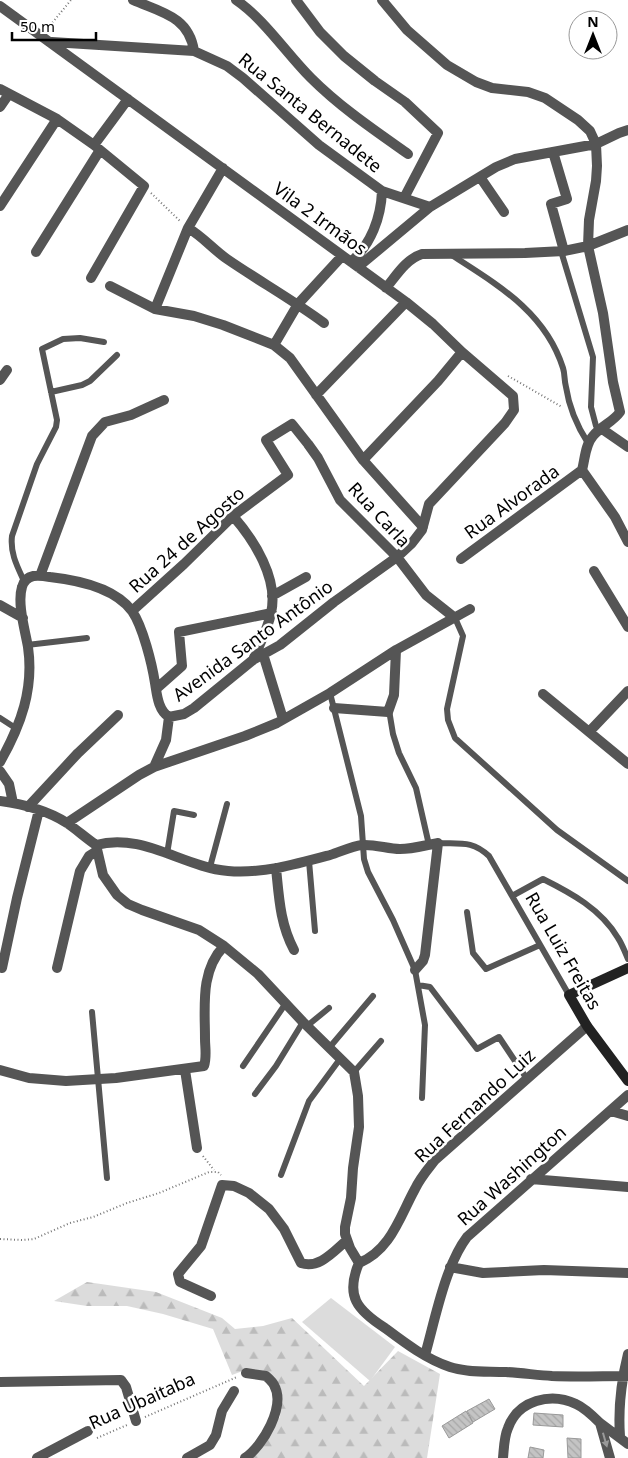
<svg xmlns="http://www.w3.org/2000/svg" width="628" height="1458" font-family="'Noto Sans',sans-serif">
	<defs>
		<pattern id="forest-firs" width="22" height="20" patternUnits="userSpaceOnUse" patternTransform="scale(1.25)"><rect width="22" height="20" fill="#dcdcdc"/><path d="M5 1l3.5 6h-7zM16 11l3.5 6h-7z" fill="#bbb"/></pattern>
		<pattern id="building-back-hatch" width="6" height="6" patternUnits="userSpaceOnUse" patternTransform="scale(1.25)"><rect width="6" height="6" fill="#c4c4c4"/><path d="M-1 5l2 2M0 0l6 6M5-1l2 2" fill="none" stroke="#a7a7a7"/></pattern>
	</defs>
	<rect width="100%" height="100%" fill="#fff"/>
	<path fill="#dcdcdc" d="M331,1298L395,1347L370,1381L302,1322Z"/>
	<path fill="url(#forest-firs)" d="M87,1282L156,1292L222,1318L235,1329L263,1326L292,1318L364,1386L398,1351L440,1374L427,1458H250L280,1417L281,1396L268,1374L248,1369L232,1375L213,1329L163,1314L127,1306H87L54,1301Z"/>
	<path fill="url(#building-back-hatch)" stroke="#999" d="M489,1399L495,1409L473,1422L467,1411Z
		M466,1411L473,1423L449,1438L442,1426Z
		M534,1413L563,1415V1427L533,1425Z
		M567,1438L581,1439V1458H568Z
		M530,1447L544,1450L543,1458H528Z"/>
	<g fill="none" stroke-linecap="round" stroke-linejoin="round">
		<path stroke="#777" stroke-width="2" stroke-dasharray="1 2.5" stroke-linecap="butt" d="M48,28L71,0
			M151,193L180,221
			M508,376L562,407
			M203,1156L214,1170
			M0,1239L22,1240L34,1239L70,1223L93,1217L127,1203L159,1193L209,1172H218L221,1175
			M145,1417L237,1377
			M97,1438L127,1425"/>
		<path stroke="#555" stroke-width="6" d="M561,251L593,357L591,407L596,426
			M450,254C496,284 545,311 563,368C565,374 564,380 566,387C569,407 577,426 588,443
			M51,392L82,385L90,381L117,355
			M24,581C17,566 10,553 12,536L37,464L56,427L57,420L42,349L63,339L80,338L104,342
			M455,618L463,636L447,709L448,720L455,738L557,830L628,881
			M27,645L87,638
			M330,693L361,816L364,859L368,872L393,920L415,970L425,1025L422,1098
			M389,710L393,734L399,753L416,788L429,845
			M0,718L17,729
			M438,843C460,844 472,840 489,856L569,995
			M167,854L174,811L194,815
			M309,861L315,931
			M210,867L227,804
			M512,896L543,879C571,893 601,909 618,938C622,944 625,952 628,959
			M467,912L473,953L486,969L540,945
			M418,985L430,987L477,1049L499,1037L527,1079
			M92,1012L107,1178
			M307,1026L329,1008
			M329,1048L373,996
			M243,1066L286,1003
			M354,1072L381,1041
			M255,1094L276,1066L303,1022
			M281,1175L309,1101L340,1059"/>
		<path stroke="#555" stroke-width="10" d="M133,0C160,12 189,16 194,51L227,66L243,78L319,145L382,191L430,207
			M236,0C265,20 286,53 311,78C340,107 374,130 408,154
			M296,0L320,32L344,56L375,81L405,102L438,133L404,198
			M382,0L407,30L447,65L476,82L492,88L528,92L545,98L578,120L590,131L596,144L597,166L596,181L589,220L588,246L603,313L613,382L620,412C613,422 601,426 593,436C585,445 585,459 582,470L461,559
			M0,6L406,302L433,324L462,352L438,381L363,460
			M52,42L194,51
			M0,89L57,119L94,145L144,186L91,278
			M0,107L9,94
			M94,145L128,99
			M553,152L567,199L551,204L564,251
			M480,177L504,212
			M0,206L57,119
			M188,228C202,236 214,250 227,259C259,281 293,300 324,323
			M36,252L100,150
			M351,262C371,244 381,218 382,191
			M358,267L430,207L496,167L515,159L596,144L619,133L628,130
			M110,286L155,309L194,316L223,325L274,345L290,358L363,460L423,527
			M386,288C396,276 406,259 422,254L525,253L564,251L588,246L628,230
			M155,309L188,228L223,168
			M274,345L298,304L342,256
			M0,380L7,370
			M316,395L406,302
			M602,429L628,447
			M582,470L615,517L628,542
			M233,516C254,540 279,579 271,613C268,629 259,645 253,660
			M594,571L628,627
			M40,576L92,436L105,422L131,415L164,400
			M272,596L306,577
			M0,605L23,618
			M132,611L184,564L233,516L288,475L266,440L292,424L308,444L318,458L340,500L397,557L426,595L455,618
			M263,654L283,719
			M156,689L182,666L179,632L272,613
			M543,694L628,764
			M334,708L388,712L394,695L396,650
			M169,717L184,714L194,708L253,660L280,645L334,602L397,557L412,543L422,530L429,504L505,423L514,410L513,396L462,352
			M589,732L628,691
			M0,762C21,725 34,689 28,647C25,630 17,603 22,587C26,573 39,575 50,577C77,580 115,588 132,611C143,627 152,664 155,683C157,695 158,710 169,717
			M154,767L166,740L169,717
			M0,771L9,784L13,803
			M0,801C23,804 48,811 67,823C77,830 86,838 96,845
			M28,807L78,753L118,715
			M67,823L139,775L154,767L245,736L277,723L330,693L396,650L470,609
			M96,845L103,875L117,895L128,904L142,910L199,930L224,946L258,974L303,1022L354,1072L358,1096L359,1127L353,1168L351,1198L345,1227V1234L350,1248L359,1263C345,1296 357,1310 385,1328C405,1343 426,1359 450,1367C468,1373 487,1371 506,1372C522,1373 537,1375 552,1376C577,1377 603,1376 628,1376
			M96,845C142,832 183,867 228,871C262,874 297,864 330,855C340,852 352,846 362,845C375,844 388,849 400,849C413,849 426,845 438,843L425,955L423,961L415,970
			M276,868C279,897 280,924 294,950
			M2,968L17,898L39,810
			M57,968L80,871L89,856L97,851
			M0,1070L29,1078L66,1081L116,1078L204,1066C207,1057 205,1047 205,1039C205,1006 200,971 224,946
			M185,1070L197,1148
			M611,1111L628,1116
			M531,1179L628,1187
			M359,1263C391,1250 400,1216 415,1189C420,1178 428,1169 435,1160L587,1026
			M450,1267L483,1273L544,1270L628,1273
			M211,1296L180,1282L178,1274L201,1246L222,1185L234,1186L249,1193L269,1209L284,1229L301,1263C319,1269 333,1252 346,1241
			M425,1355C435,1320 445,1266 467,1237L628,1095
			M0,1382L121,1380L126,1387L136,1421
			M620,1436C618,1408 621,1382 628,1354
			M37,1458L88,1431
			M187,1458L210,1445L216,1435L222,1411L234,1391
			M245,1458C263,1446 286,1406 274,1385C272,1381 268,1378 266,1376L246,1373
			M503,1458C504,1448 504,1437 508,1428C518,1400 551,1392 576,1404C585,1408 593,1416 600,1423
			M610,1458L600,1423L628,1444"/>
		<path stroke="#222" stroke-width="10" d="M628,968L569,995L587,1026L628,1081"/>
	</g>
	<defs><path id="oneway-solid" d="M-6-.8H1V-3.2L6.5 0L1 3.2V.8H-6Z" transform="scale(1.25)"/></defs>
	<use fill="#999" href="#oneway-solid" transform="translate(605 1440) rotate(74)"/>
	<g text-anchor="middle" stroke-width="5" stroke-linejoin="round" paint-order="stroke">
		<g font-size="18" fill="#000" stroke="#fff">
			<text transform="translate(310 113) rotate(39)" y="6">Rua Santa Bernadete</text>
			<text transform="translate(320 219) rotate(36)" y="6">Vila 2 Irmãos</text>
			<text transform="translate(512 502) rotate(-36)" y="6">Rua Alvorada</text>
			<text transform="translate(379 515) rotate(47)" y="6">Rua Carla</text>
			<text transform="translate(187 540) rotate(-42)" y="6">Rua 24 de Agosto</text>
			<text transform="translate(253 641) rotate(-36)" y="6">Avenida Santo Antônio</text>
			<text transform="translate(563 951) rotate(60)" y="6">Rua Luiz Freitas</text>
			<text transform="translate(475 1106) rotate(-43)" y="6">Rua Fernando Luiz</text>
			<text transform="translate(512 1176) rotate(-42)" y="6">Rua Washington</text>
			<text transform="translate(142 1401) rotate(-24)" y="6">Rua Ubaitaba</text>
		</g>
	</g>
	<g transform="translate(593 35)"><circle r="24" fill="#ffffff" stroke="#999999"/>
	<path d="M0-4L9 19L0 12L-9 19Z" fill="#000000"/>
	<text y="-8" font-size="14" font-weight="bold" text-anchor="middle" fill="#000000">N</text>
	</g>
	<path d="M12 32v8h84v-8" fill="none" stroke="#000000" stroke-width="2.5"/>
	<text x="20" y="32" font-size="15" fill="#000000" stroke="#ffffff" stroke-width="4" paint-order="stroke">50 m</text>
</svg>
